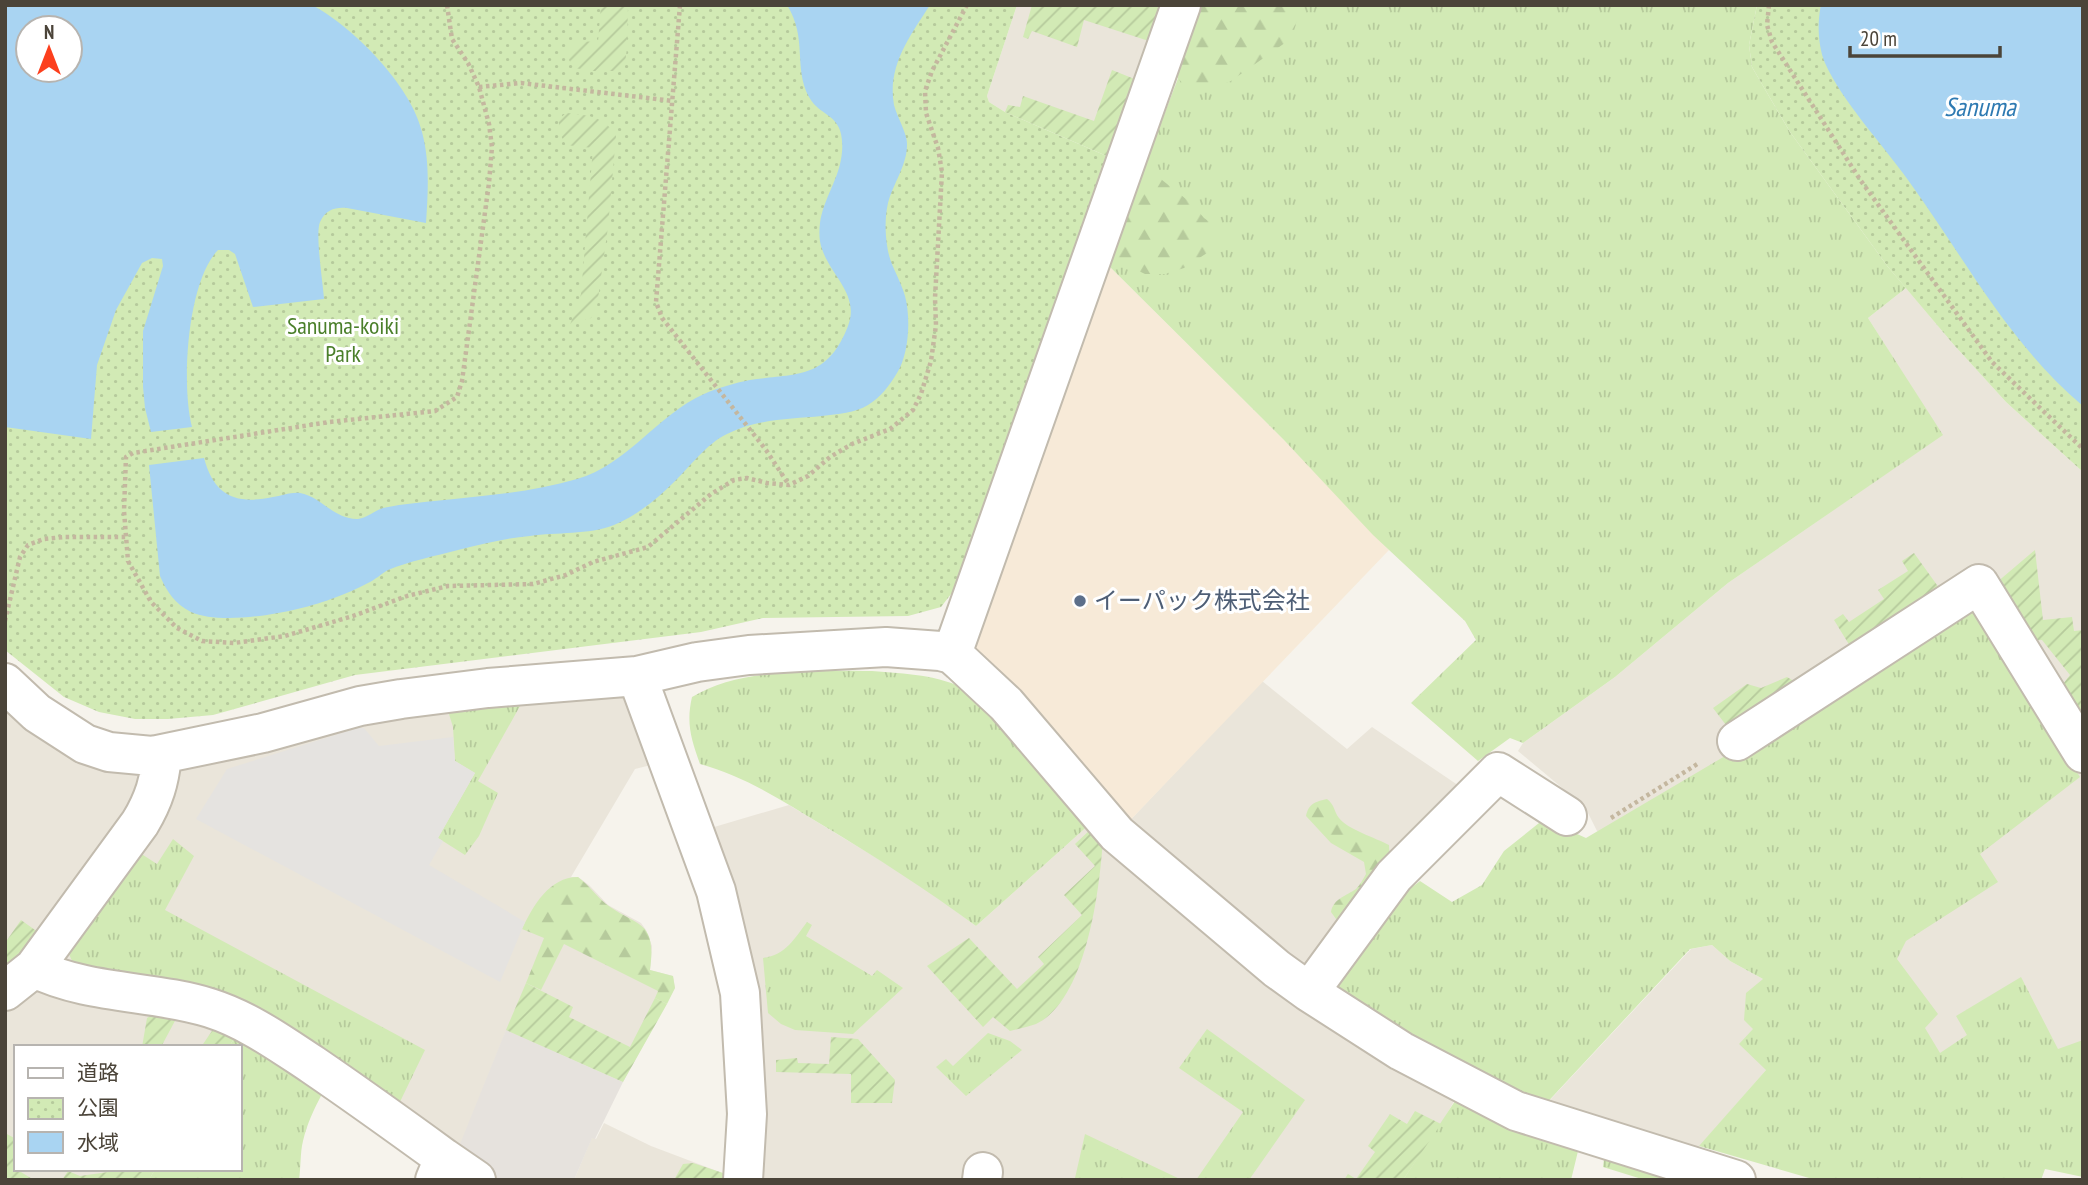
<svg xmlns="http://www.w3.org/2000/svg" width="2088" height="1185" font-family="'PT Sans Narrow','Noto Sans JP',sans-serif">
	<defs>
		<pattern id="grass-tufts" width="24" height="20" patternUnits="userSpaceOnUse" patternTransform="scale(1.75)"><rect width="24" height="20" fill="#d2eab5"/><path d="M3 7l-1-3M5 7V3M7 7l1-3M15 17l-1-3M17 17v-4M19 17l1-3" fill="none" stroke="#b6ca9c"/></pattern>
		<pattern id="forest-firs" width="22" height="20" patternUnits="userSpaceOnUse" patternTransform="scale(1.75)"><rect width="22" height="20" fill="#d2eab5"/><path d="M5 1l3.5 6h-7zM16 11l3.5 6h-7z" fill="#b6ca9c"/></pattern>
		<pattern id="park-dots" width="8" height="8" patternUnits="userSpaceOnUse" patternTransform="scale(1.75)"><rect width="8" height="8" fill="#d2eab5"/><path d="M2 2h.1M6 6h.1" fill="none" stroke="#b6ca9c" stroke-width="1.8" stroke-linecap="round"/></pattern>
		<pattern id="garden-furrows" width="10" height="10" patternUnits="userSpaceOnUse" patternTransform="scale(1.75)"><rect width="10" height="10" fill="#d2eab5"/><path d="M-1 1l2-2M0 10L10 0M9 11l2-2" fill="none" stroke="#b6ca9c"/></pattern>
	</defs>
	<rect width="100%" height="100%" fill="#f6f3ec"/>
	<path fill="#eae5da" d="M1017,5H1181L1125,162L1005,112L989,102L987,96Z
		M1906,288L1954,345L2006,402L2083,472V1051L2060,1074L1899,1049L1665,842L1597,831L1585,807L1518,751L1523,743L1615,677L1728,583L1942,435L1868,318Z
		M637,676L667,761L635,769L571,877H578L589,885L608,905L641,923L646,930L652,946L650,970L673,976L675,988L623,1082L506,1031L453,1164L243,1021L229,1047H16V1169H155L149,1180H5V683L109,752Z
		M1262,681L1347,749L1372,727L1474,796L1394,876L1464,1084L1441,1124L1403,1180H574L592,1137L596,1139L604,1123L651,1146L725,1174L747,1114L694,833L789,805L913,880L976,926L1091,823L1118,833Z
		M1712,945L1730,961L1763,979L1766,1070L1691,1156L1534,1117L1691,949Z"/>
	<path fill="#f7ead8" d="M1107,264L1283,439L1389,550L1117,834L961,662Z"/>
	<path fill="#e6e2dd" d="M506,1030L623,1082L595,1139L592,1138L574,1180H476L452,1164Z"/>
	<path fill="url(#grass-tufts)" d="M1206,5H1757L1749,45L1752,67L1790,132L1888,267L1906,288L1868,318L1943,435L1728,583L1615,677L1523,743L1510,738L1478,761L1411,703L1476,640L1465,621L1373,535L1283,439L1107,264Z
		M1971,611L1981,621L2080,777L1980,854L1998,882L1906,941L1897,959L1938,1014L1925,1028L1940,1053L1967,1035L1956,1016L2021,977L2058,1049L2083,1040V1177L2045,1169L2041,1180H1816L1699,1146L1766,1070L1739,1044L1753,1029L1744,1020L1746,993L1763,979L1730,961L1712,945L1690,949L1542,1108L1487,1085L1332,989L1394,901L1420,881L1452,902L1482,885L1504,851L1544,819L1586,838Z
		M872,671C906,674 938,674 969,691L1091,823L976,926C927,890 876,857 824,826C784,802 745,776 700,764C691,739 686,723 692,697C741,667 817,671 872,671Z
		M485,706H520L478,781L498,793L479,836L465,855L438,838L475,773L455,761L453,727L448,711Z
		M173,839L194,856L165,910L425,1050L397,1108L75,968L66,947L140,853L157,864Z
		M807,922L812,925L806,936L872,976L877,970L903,988L853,1034L795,1030L781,1024L768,1013L763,958C786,955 794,939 807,922Z
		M1207,1029L1305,1100L1249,1180H1196L1243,1112L1179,1068Z
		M988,1033L1010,1041L1022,1050L966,1096L936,1067L946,1059L953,1066Z
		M236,1035L322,1094C314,1109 307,1124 303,1141C300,1153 301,1167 299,1180H149L155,1169H240V1047H229Z
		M1455,1101L1579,1147L1571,1180H1403Z
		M1085,1134L1182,1180L1075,1178Z
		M1604,1159L1670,1180H1645L1603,1167Z"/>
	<path fill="url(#forest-firs)" d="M1167,5H1302V8L1289,40L1231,81L1207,90L1186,87L1167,66Z
		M1157,176L1191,203L1204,218L1220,229L1207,253L1184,268L1165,274H1145L1102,253V186Z
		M1327,799C1335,805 1334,812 1339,818C1347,829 1376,838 1389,845L1390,865L1346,917L1336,919L1331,912C1333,899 1346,896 1356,889C1360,885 1363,879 1366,874L1364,862L1331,843L1306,816C1309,803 1315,802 1327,799Z
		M578,877C589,885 596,896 606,904C637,927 657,919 650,970L673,976L675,988L667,1004L655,998L658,991L564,944L541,990L526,983L544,938L522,929C533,906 549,877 578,877Z"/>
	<path fill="url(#park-dots)" fill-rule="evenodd" d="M5,5H1017L987,96L989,102L1005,112L1109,157L958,585L941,607L908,616L763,618L701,632L355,675L213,715L168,719H135L99,712L64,697L5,650ZM28,28H70V70H28Z
		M1757,5H2083V472L2006,402L1954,345L1888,267L1790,132L1752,67L1749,45Z"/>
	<path fill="url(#garden-furrows)" d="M601,5H628L627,48L624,71H594L574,68L569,60L568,50L575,41L598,42Z
		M1032,5H1167L1155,43L1084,20L1077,47L1032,31L1028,39L1023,37Z
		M1112,70L1142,82L1109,157L1005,112L1008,105L1020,107L1023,96L1094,121Z
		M566,113C588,115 604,116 616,136L608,227L597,306L591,318L570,325L581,294L593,148L566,145L559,132V119Z
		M2035,550L2043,620L2072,617L2074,631L2083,630V727L2059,689L2070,675L2042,640L2027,641L1996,583Z
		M1914,553L1942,592L1853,651L1834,620L1843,614L1849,622L1884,599L1878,590L1908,571L1902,561Z
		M1787,677L1797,683L1732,733L1713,708L1747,684L1761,688Z
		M1091,829L1103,838C1100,887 1087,1000 1036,1024C1028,1027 1018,1029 1010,1031L993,1017L983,1027L927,966L969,938L1017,989L1044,964L1038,957L1082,915L1064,895L1095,866L1075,844Z
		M21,920L42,935L5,977V943Z
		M526,983L573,1007L569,1017L630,1047L655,998L667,1004L623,1082L506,1030Z
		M156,1012L176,1019L161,1047H142L147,1018Z
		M214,1028L236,1035L229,1047H201Z
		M831,1037L858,1039L895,1080L892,1103H851V1074L776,1072V1060L797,1058L798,1063L829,1064Z
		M1415,1111L1441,1124L1403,1180H1344L1348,1174L1356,1179L1375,1152L1368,1146L1390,1114L1407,1124Z
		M5,1133L16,1139V1169L34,1180H5Z
		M693,1163L726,1174L725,1180H674L683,1164Z
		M112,1169H155L149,1180H62L68,1171L80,1176L108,1172Z"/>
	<path fill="#e5e3e0" d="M358,728H364L379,746L453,737L455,761L475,773L438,838L443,841L429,865L525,922L500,982L196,819L227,769Z"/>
	<path fill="#a9d4f2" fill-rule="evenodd" d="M5,5H312C353,27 411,85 422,132C430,162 428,192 426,223L347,208C336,207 326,209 320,222C315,234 323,283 324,299L253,307L235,254L229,250H218C187,282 181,385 192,427L151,432L145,408L143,387V331L163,266L162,259L152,258L142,263L116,310L97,365L91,439L5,427ZM28,28H70V70H28Z
		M787,5H930C910,36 887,66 894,105C897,117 908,135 907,145C907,165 893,184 888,203C885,216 885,231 887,245C889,264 900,278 905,296C911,318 909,354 897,373C890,385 880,398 868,405C855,413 838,414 822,416C790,419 756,419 727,434C706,444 690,467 673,483C657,499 636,516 614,525C588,535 557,532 530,536C506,538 482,544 458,550C435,556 410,561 388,570C381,574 375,580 368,583C357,589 345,594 334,598C301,611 225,627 191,612C175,604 167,592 160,576L149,465L204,458C214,496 236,505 273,497C281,496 291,492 300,493C320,496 335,520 358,519C367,518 374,511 383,508C388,507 394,506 399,505C458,497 519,496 577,479C627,465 657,415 704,394C717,388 735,383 750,380C797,373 827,380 848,326C860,295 831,276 822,249C819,241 819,232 820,223C823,199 840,178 842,152C845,112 821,119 809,97C793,67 808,39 787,5Z
		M1821,5H2083V406C2009,344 1964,257 1908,180C1883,145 1842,101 1825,63C1818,46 1817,23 1821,5Z"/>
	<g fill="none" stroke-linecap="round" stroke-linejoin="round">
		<g stroke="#c2bbae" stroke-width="42">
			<path id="minor" d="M952,654L1181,5
				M637,676L716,891L740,993L747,1114L743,1180
				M5,683L37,713L85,744L109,752L152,756L263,733L360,706L401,699L488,688L637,676L697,662L749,655L886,647L940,651L952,654L961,662L1006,704L1117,834L1277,969L1309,992L1401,1051L1516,1111L1736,1180
				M1737,741L1979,584L2083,753
				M34,968C89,995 153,990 210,1008C248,1020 281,1044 313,1065C357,1095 400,1126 444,1158
				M5,991L34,968L140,823C154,800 160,780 162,754
				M1309,992L1394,876L1498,772L1567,816
				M435,1180L444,1158L476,1180
				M982,1180L983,1172"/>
		</g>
		<path stroke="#c4b79f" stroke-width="4.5" stroke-dasharray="3.5 3.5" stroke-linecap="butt" d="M447,5L452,39L468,63L479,87L489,124L492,147L489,183L462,381L457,397L435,411L329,422L133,453L126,457L124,511L128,561L151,602L177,628L202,641L234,643L285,636L353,616L407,596L448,586L533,584L566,575L593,562L648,547L711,494L734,480L747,478L767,483L789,485L808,476L830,457L852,444L890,429L913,410L921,394L931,361L936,325L935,298L942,172L938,148L926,113L925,91L932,71L967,5
			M680,5L656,302L662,318L766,450L789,485
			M1769,5L1767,25L1772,42L1861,181L1992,362L2083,449
			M479,87L521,83L673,101
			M5,621L20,557L28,545L44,539L64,537H126
			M1611,818L1699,763"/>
		<use href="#minor" stroke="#fff" stroke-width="38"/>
	</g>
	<circle fill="#5c6f8a" stroke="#fff" stroke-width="2.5" cx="1080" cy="601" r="7"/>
	<g text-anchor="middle" stroke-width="6" stroke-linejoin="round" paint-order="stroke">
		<g font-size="24" fill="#4a7f2a" stroke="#fff">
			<text x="343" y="334">Sanuma-koiki<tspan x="343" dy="28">Park</tspan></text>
		</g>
		<g font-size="24" fill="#4e5e75" stroke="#fff" text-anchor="start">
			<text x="1094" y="609">イーパック株式会社</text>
		</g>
		<g font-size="26" font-style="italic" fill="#2e7ab2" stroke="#fff">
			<text x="1980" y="116">Sanuma</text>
		</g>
	</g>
	<rect width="2088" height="1185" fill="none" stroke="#4b4439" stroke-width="14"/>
	<rect x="14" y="1045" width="228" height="126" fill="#ffffff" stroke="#b7b4b0" stroke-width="2"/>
	<rect x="28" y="1068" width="35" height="10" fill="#ffffff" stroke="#b7b4b0" stroke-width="2"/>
	<text x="77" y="1080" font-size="21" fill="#4b4439">道路</text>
	<rect x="28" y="1098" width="35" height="21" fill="url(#park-dots)" stroke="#b7b4b0" stroke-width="2"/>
	<text x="77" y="1115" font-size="21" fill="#4b4439">公園</text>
	<rect x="28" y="1132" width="35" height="21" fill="#a9d4f2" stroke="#b7b4b0" stroke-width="2"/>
	<text x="77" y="1150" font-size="21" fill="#4b4439">水域</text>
	<g transform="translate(49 49)"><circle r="33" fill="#ffffff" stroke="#b7b4b0" stroke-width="2"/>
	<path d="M0-5L12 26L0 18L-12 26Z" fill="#fc3f1d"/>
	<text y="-10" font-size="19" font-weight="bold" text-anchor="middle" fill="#4b4439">N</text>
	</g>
	<path d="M1850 46v10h150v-10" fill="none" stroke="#4b4439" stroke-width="3.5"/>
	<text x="1860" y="46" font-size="21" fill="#4b4439" stroke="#ffffff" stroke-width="5" paint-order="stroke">20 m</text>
</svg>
